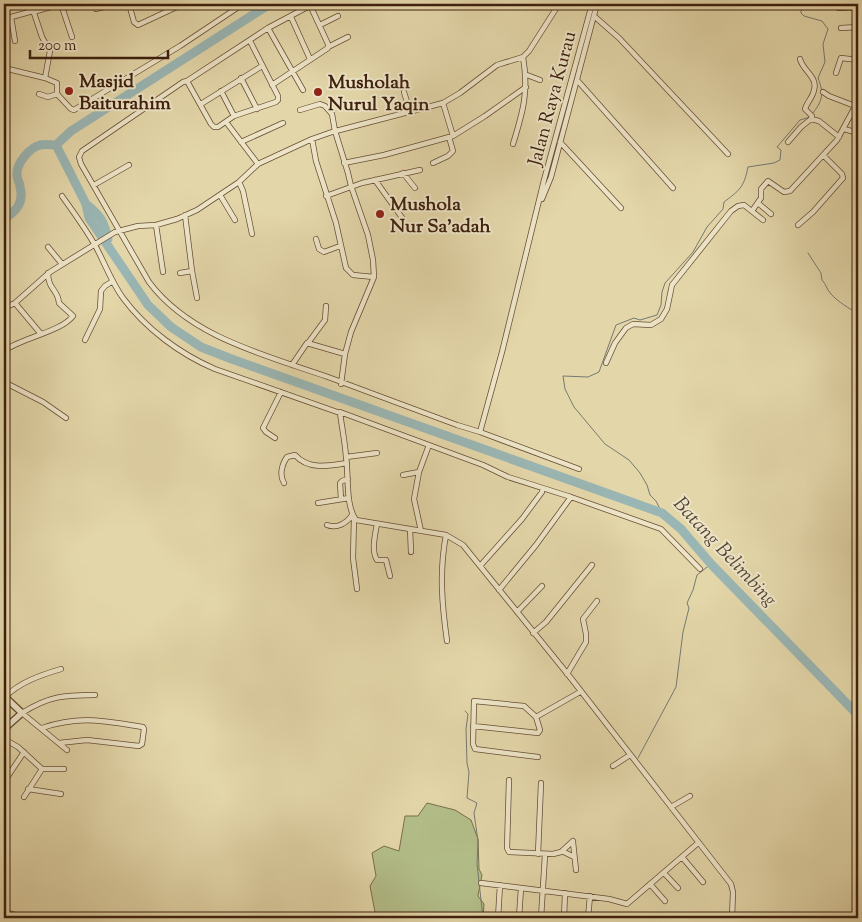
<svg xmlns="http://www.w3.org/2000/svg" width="862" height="922" font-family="'Sorts Mill Goudy',serif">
	<rect width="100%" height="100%" fill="#e3d6a9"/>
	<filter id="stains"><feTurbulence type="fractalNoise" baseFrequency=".004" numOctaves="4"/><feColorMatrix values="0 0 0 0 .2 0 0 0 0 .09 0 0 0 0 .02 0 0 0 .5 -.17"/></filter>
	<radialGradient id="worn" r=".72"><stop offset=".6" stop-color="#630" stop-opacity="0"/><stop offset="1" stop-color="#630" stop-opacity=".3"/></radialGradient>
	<path fill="#b3be89" stroke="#786f4c" d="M427,803L455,810L471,820L478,839L479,869L482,875L478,896L484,904L483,918H379L375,912L370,886L376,876L372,853L384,846L399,851L405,816H418Z"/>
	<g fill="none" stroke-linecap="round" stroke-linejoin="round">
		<path stroke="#757a72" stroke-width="1" d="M801,4V13L804,16L822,21L828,29L823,44L825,62L818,78C824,93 823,101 812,114
			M808,253L821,273L822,280C826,284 827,290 831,294C838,302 849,308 858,314
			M662,513L656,501L650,495L647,485L640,473L629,460L605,444L574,407L565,389L563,376L588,377L599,372L616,325L634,318L640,320L657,315L661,305L662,292L665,283L693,252L707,227L723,209L724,202C740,190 744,187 748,167L774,163L780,160L781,150L777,147L800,120L810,117
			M465,711L468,714L466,729L467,763L469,772L467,798L477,803L474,813L478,841L477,864L483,918
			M638,758L676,687L683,632L689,608L687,603L693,590L697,575L711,564"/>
		<path stroke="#9ab6b4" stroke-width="9" d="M56,145L86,204L89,218L148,305L171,327L201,347L229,358L662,513L681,529L711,564L858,715
			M86,204C100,215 104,221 108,239
			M4,219C17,211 24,202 20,187C20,183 17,179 17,175C16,164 29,148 40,145C45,144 51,145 56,145L71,131L270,4"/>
		<g stroke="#674e35" stroke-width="6">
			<path id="minor" d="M31,4L42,37L50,51L45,78L57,83V94
				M61,4L72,37
				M129,4L134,22L138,25L183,4
				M313,4L268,28L187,81L183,82L82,151L79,157L81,164L149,282C190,337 265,355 328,377C371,393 414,409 457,425L480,432L579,469
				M839,8L858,7
				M96,9L114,4
				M33,12L61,4
				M594,16L619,38L728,154
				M11,17L15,41
				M291,17L310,59
				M4,19L33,11
				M320,25L338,16
				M268,28L303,90
				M841,28L858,27
				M328,47L348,37
				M5,48L6,67
				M4,68L45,78
				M836,73L841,58L858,60
				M527,75L540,80
				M241,78L257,109
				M577,80L673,188
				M187,81L211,124L214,127H218L234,116L276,102L278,100V96L250,41
				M272,85L328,48V44L310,5
				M221,91L234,116
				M404,92L410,112
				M823,92L829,96L855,106
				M39,94L48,97L57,94
				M57,94L71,109L74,110L180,46L243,4
				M443,103L453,136
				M201,104L262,66
				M300,110L320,104L325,106L332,114L335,131L348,173L351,186L368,235L373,260L374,277L351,332L345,354L341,384
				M811,119L819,121L839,137
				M226,122L258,164
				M844,129L858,133
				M312,139L316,161L336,223L346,268L353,275L374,277
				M241,142L283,123
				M560,142L621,208
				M788,142L801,127L811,119L812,116L805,109C807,102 813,97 814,90C818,77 803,71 800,59
				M513,144C523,112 529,91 523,57
				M344,163L384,155L453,136L485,116L526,87
				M433,163L448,156L453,151L449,137
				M403,173L415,188
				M375,180L403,219
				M239,182L243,191L252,234
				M94,185L129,165
				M220,195L235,220
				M62,196C74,213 86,229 96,247C105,264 112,283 123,298C146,329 180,354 215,369L340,413C342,428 345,442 346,457C349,475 345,505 356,520L446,535L463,545L570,677L731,884L733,892L732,918
				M326,196L362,183L420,170
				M542,199L551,177L597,4
				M758,203L771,214
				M752,211L761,198V189L768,181L784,192L790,191L837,140L858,101
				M156,225L163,272
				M798,225L813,212L843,178L842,174L823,155
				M316,239L319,249L324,252L340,246
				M48,247L62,264
				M192,271L197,298
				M180,273L192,271L185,215
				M15,303L41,334
				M4,308L15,303L50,272L115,232L138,226L156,225L177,219L197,210L239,182L258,164L312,139L332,132L443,103L460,93L497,65L523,57L529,51L559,4
				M85,340L100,309L101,291L105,286L113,281
				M308,343L325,320L326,306
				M4,351C21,338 61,332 73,316L59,303C58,289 48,290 48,273
				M606,363L615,343L626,328L633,324L651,325L661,319L667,309L672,285L731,211L738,206L744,205L763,220
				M292,365L307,343L345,354
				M4,382L43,402L66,418
				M340,412L429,445L419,472L414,499L421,531
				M480,432L502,352L544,180L592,4
				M275,438L266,432L263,428L281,392
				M429,445L483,465L508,477L571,497L661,529L700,569
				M346,457L377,453
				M403,475L419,472
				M284,483C279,475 282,464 287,457L295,455C308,470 329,466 347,463
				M341,499L340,483L342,481L348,479
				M318,503L349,498
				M354,518L353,558L357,589
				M377,524C375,535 371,551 377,560H386L390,576
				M327,525C337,529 347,523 352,515
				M410,529L411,552
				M446,535C439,572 442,605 447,641
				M480,566L522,519L542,492V488
				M499,590L536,545L571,497
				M517,612L542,586
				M533,633L546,622L592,565
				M567,674L586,642V634L583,619L597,601
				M4,687L8,693
				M5,697C20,682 41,675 61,669
				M536,717L524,706L474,701L473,744L475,749L538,757
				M473,726L538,733L540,730L536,717L580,692
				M42,728C80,715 104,721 143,727L144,729L142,744L139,746L87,740L59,743
				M4,739L18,747L42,769L24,797
				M67,750L22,713C49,696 64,695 95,695
				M613,766L630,755
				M42,769H64
				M509,780L507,848L509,852L553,854L561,852L573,841
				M4,782L24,752
				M28,789L61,794
				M671,807L690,796
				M573,842L576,870
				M562,851L574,857
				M538,854L541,783
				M682,857L703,882
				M664,873L678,888
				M481,883L609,899L627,904L698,843
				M650,884L665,901
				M4,912L26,918
				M498,918L500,885
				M519,918L521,888
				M541,918L545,855
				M564,918L565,893
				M588,918L590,896"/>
		</g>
		<g stroke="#674e35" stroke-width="8">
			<path id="tertiary" d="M4,696L22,713L4,729"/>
		</g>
		<use href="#minor" stroke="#ede4c7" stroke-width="4.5"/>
		<use href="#tertiary" stroke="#ede4c7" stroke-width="5.5"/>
	</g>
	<g fill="#8f2418" stroke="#ede4c7" stroke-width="2">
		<circle cx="69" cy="91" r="5"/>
		<circle cx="318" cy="92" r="5"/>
		<circle cx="380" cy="214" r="5"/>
	</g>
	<g text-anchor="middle" stroke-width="4" stroke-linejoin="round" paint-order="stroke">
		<g font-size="19" font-weight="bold" fill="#3e200e" stroke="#ede4c7" text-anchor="start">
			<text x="79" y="87">Masjid<tspan x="79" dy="22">Baiturahim</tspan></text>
			<text x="328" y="88">Musholah<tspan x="328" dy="22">Nurul Yaqin</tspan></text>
			<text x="390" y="210">Mushola<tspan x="390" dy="22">Nur Sa'adah</tspan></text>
		</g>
		<g font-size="19" fill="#3e200e" stroke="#ede4c7">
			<text transform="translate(551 98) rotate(-75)" y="7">Jalan Raya Kurau</text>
		</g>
		<g font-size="20" font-style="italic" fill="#554638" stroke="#ede4c7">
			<text transform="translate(726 551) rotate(47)" y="7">Batang Belimbing</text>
		</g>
	</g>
	<rect width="862" height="922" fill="none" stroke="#e3d6a9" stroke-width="20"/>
	<rect x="5" y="5" width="852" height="912" fill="none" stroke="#3e200e" stroke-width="2.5"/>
	<rect x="10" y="10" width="842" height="902" fill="none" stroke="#3e200e"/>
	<path d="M30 50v8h138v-8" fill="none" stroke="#3e200e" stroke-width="2.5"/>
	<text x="38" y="50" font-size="15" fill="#3e200e" stroke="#ede4c7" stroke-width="4" paint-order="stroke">200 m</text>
	<rect width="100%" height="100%" filter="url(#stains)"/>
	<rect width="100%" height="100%" fill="url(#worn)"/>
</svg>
